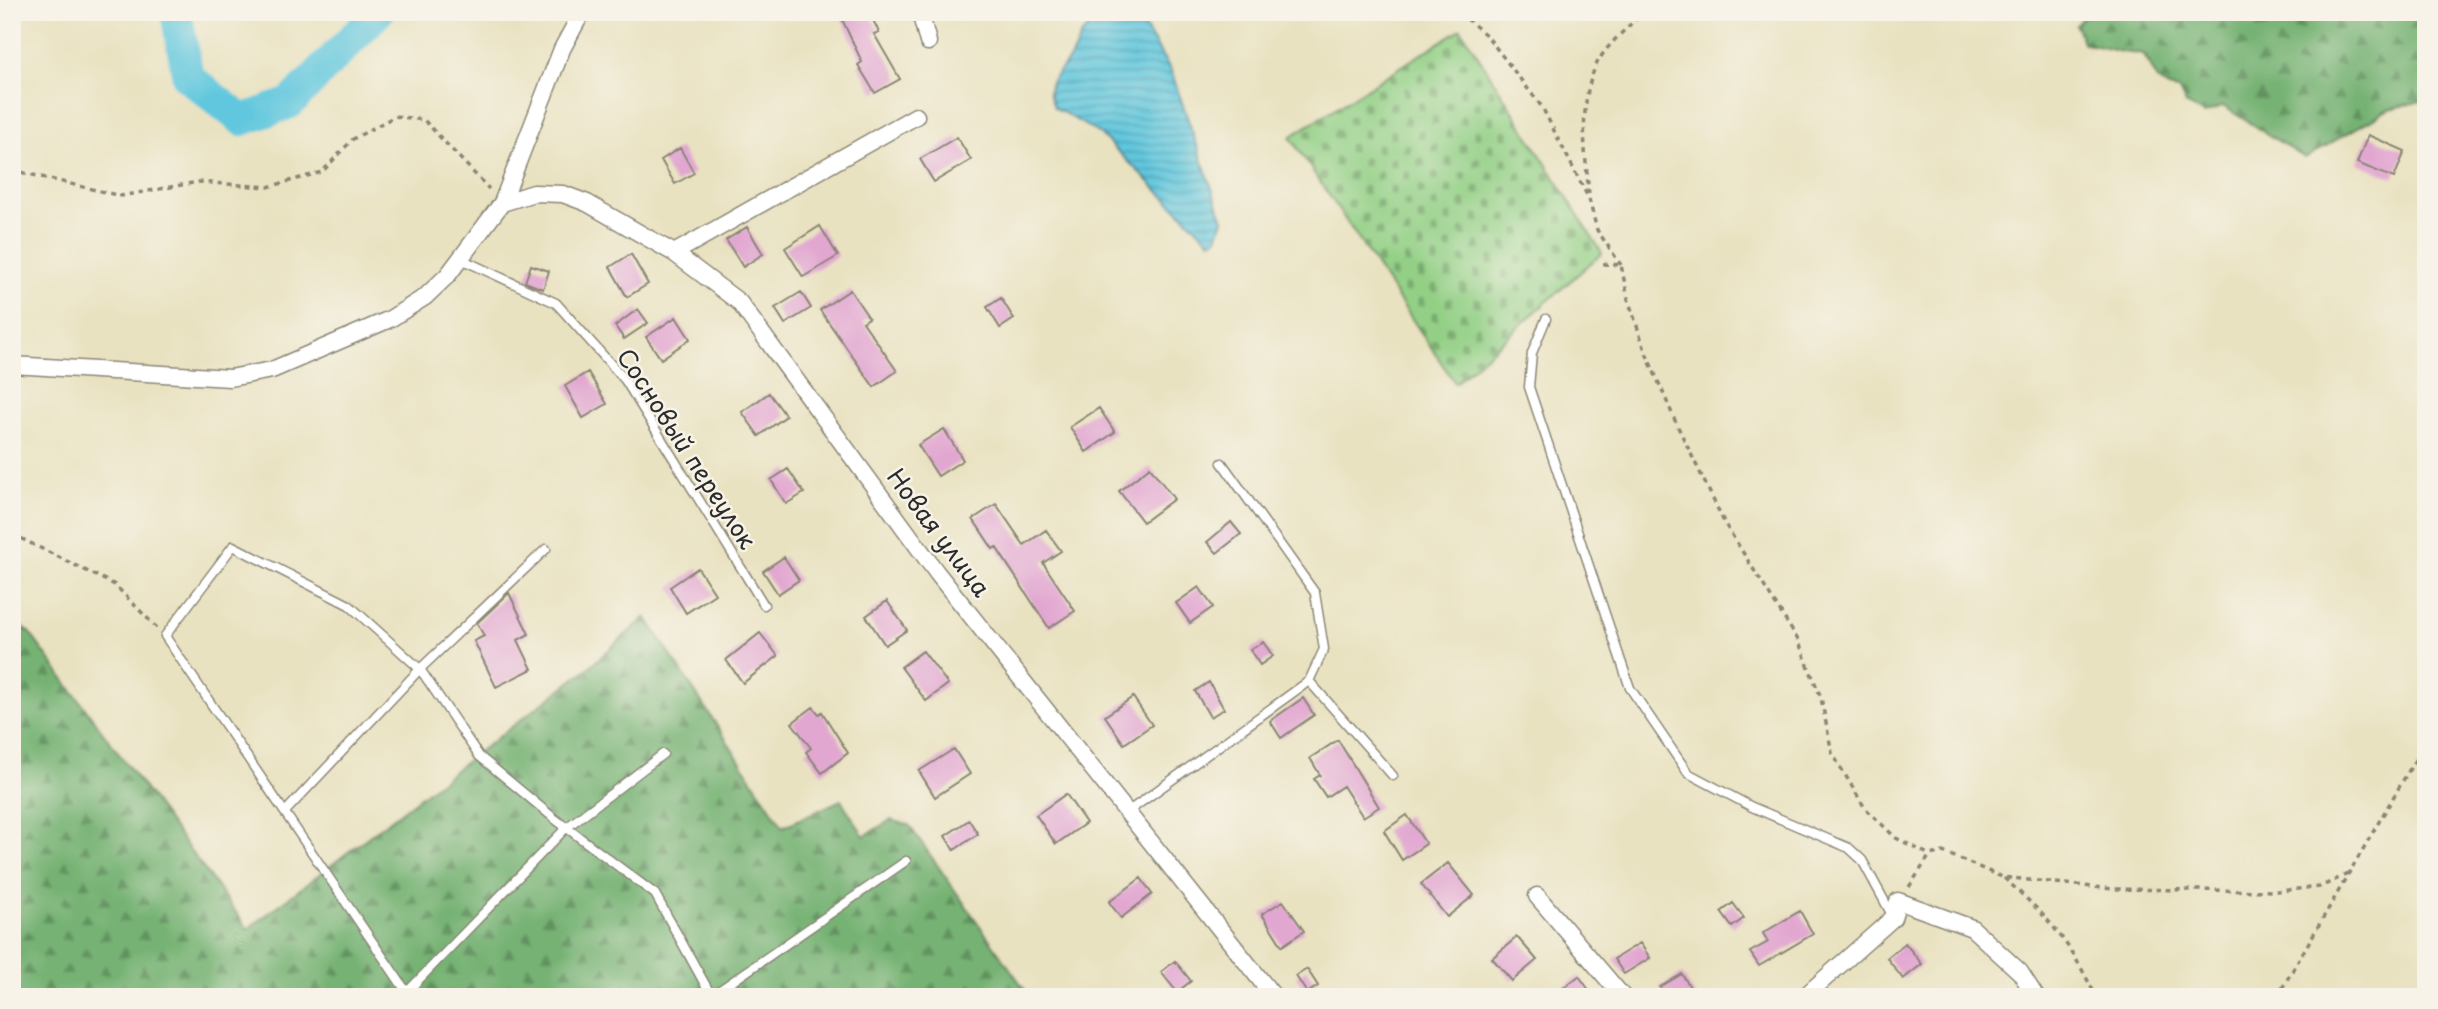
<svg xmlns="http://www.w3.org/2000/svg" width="2438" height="1009" font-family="'Playpen Sans',sans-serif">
	<defs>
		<pattern id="forest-firs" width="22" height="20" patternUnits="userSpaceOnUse" patternTransform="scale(1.75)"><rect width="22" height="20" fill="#76b273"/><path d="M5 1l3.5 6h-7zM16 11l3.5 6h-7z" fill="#61915f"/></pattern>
		<pattern id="cemetery-stones" width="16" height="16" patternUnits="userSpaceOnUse" patternTransform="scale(1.75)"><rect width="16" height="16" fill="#93d086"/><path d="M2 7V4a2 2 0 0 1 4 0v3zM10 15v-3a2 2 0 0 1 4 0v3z" fill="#78a96e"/></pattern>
		<pattern id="water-rules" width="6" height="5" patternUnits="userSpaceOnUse" patternTransform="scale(1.75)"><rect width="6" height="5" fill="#61c7de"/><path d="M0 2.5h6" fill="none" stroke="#50a2b4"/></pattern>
	</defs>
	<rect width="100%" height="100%" fill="#f7f3e8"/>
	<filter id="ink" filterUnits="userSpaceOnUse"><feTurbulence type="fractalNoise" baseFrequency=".0143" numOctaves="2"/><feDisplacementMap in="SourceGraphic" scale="14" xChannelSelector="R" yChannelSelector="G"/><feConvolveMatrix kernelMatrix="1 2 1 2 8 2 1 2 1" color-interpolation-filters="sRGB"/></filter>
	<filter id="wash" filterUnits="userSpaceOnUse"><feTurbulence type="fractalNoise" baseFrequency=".00686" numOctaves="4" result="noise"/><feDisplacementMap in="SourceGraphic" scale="28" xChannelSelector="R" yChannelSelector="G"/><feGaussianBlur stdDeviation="1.57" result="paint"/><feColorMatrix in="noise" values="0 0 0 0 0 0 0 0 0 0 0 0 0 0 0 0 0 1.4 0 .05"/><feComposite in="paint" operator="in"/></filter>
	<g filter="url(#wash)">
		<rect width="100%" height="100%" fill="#e9e2c1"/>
		<path fill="url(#forest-firs)" stroke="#506e4f" stroke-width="2" d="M2088,12H2426V100L2389,109L2305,158L2223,106L2204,114L2186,104L2179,90C2155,89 2155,69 2142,53C2121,55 2105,46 2084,44L2076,25Z
			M646,617L783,827L841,800L864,836L891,820L909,825L1030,997H12V621L29,632L248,929L587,669Z"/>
		<path fill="url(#cemetery-stones)" stroke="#5f7e58" stroke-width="2" d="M1461,29L1602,253L1455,383L1290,137Z"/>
		<path fill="url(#water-rules)" stroke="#467984" stroke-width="2" d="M1103,12H1136L1171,71L1223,220L1217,238L1210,241L1100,134L1054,107L1049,93L1051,82L1071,57L1082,34Z"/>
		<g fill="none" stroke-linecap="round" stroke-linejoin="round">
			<path stroke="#61c7de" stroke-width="32" d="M176,12L188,77L242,120L290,103L378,12"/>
		</g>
		<g id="blocks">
			<path fill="#e2a7d1" d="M852,12H869L879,32L874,34L900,79L875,93L858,65L862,62L841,17Z
				M2368,135L2405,151L2394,178L2357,163Z
				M957,137L971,160L934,182L920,159Z
				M680,148L694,173L675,184L661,160Z
				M820,226L838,256L803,277L785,248Z
				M747,227L763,254L743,267L726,240Z
				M631,254L648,284L627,297L610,267Z
				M531,265L549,271L543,289L525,282Z
				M850,290L869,318L863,322L897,371L874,387L820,310Z
				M801,292L811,308L785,324L775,308Z
				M1001,298L1014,319L1000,328L987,307Z
				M638,309L648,323L624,339L615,326Z
				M676,317L690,339L661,359L646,337Z
				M588,372L607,404L583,418L565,386Z
				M769,393L786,416L759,436L742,412Z
				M1099,408L1115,432L1086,452L1070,427Z
				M944,429L963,460L938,476L918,445Z
				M1150,467L1174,499L1143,522L1119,491Z
				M788,469L804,493L786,504L771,480Z
				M996,504L1024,545L1046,530L1061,551L1043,563L1075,611L1049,628L996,547L993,549L973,519Z
				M1231,522L1241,534L1217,553L1207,542Z
				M784,557L799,580L778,594L763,571Z
				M698,568L715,594L686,613L670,587Z
				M1199,587L1213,607L1190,623L1176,603Z
				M509,593L529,634L518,640L532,669L496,687L474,641L484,636L477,623Z
				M887,601L907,630L885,645L866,616Z
				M760,633L778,656L743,683L726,660Z
				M1263,642L1273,656L1260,665L1250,650Z
				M923,651L948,684L926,701L901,667Z
				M1209,682L1224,709L1210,717L1195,691Z
				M1133,697L1152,725L1124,744L1105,716Z
				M1303,698L1314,715L1281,738L1270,721Z
				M813,707L819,714L822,712L848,753L822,773L806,752L811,748L792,723Z
				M1338,740L1379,807L1363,817L1343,786L1326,797L1314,779L1320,775L1310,758Z
				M954,749L970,774L935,797L919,771Z
				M1066,794L1086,823L1056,844L1036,815Z
				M1407,815L1426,844L1402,860L1384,831Z
				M969,820L978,834L954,850L945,836Z
				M1448,863L1474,895L1447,917L1421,884Z
				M1141,878L1152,894L1121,918L1109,902Z
				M1283,901L1304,931L1282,946L1262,914Z
				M1733,903L1744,918L1732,927L1721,912Z
				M1800,911L1813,934L1759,966L1750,952L1768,942L1763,933Z
				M1517,937L1537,960L1512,981L1492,958Z
				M1640,943L1650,958L1624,974L1614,959Z
				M1905,943L1922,964L1903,979L1887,958Z
				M1175,961L1191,981L1177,992L1161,972Z
				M1307,969L1318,986L1307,993L1296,976Z
				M1682,974L1696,997H1666L1660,987Z
				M1579,976L1594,997H1551Z"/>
		</g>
	</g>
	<g filter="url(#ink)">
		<use href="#blocks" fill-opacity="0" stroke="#8a8676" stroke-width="2"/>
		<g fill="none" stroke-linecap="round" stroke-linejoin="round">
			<g stroke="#8a8676" stroke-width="11">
				<path id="service" d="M461,259L556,303L625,380L764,605
					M1546,319L1532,353L1529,387L1630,688L1688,773L1752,807L1849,848L1862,860L1892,915
					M1309,681L1393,776
					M285,812L420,669L479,756L555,819L655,894L712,997
					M1126,813L1309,681L1324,649L1315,593L1222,463
					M407,992L566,828L663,754
					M410,997L165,636L233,546L349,605L420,669L546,549
					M710,997L906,861"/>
			</g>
			<g stroke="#8a8676" stroke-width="19">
				<path id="minor" d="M920,12L928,42
					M502,203L534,193L563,194L587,203L674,253L739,302L937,573L1274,997
					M674,253L916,116
					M12,365L230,378L272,370L390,319L425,297L448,275L502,203L562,49L582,12
					M1537,896L1623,997
					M1804,997L1893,918L1898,901L1972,928L2020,972L2036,997"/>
			</g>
			<path stroke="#8a8676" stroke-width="3.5" stroke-dasharray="5 5" stroke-linecap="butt" d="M1459,12L1487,36L1542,107L1589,199L1597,230L1621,265
				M12,170L121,196L198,182L268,187L322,172L353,139L395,116L424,120L489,189
				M1589,194C1585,154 1579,108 1594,70C1602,48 1627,29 1643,12
				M1603,264L1621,265L1628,299L1646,353L1677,425L1725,524L1798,640L1821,698L1832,753L1865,808L1896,838L1930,855
				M12,534L115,585L158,629
				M2004,878C2051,920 2068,939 2096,997
				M1909,887L1930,855L1943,852L2002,877L2112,889L2278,891L2320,887L2352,872
				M2277,997L2426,741"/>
			<use href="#service" stroke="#fff" stroke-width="8"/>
			<use href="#minor" stroke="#fff" stroke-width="16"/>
		</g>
	</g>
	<g text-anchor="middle" stroke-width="5" stroke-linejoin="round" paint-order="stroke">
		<g font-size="24" fill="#2b2b2b" stroke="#f7f3e8">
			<text transform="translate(686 449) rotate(57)" y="8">Сосновый переулок</text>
			<text transform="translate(938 533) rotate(53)" y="8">Новая улица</text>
		</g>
	</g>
	<rect width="2438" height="1009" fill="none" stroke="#f7f3e8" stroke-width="42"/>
</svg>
